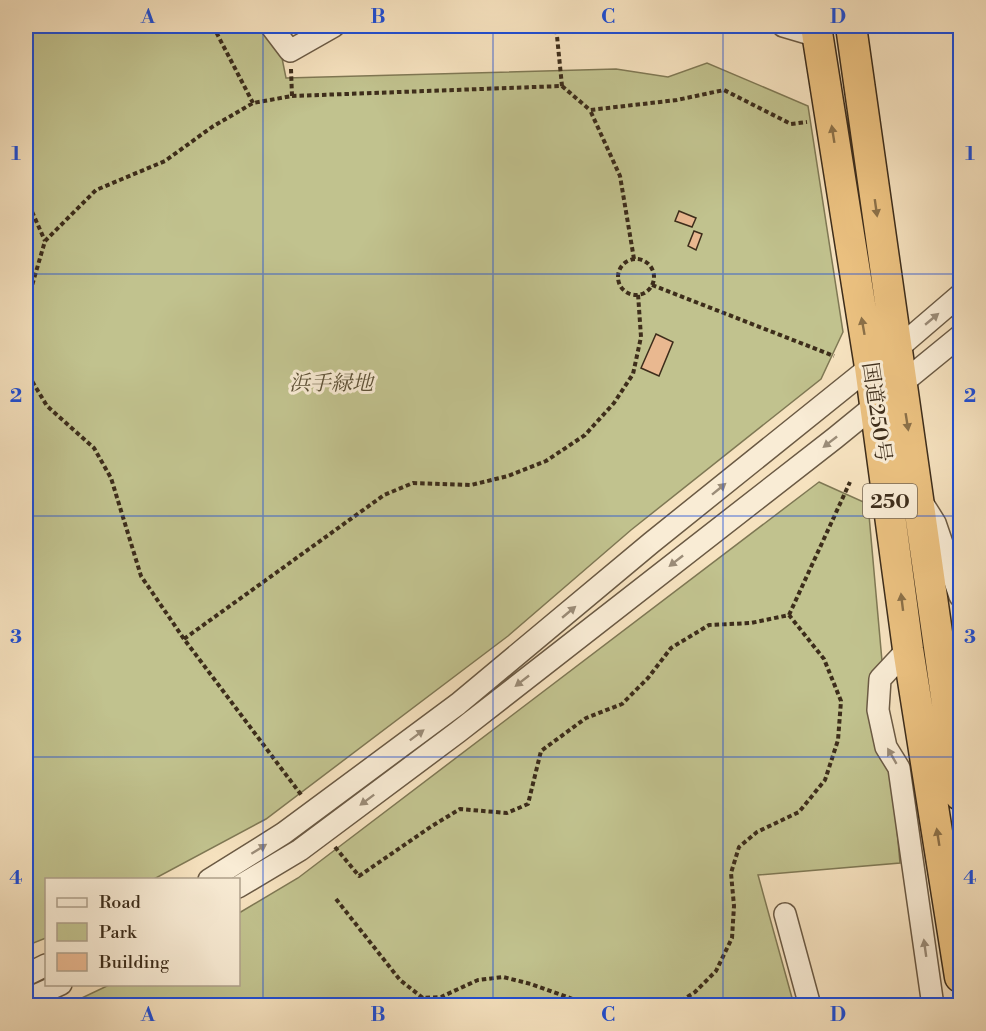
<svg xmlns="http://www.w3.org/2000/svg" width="986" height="1031" font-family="'Libre Bodoni','Noto Serif JP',serif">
	<rect width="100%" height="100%" fill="#f6e2bf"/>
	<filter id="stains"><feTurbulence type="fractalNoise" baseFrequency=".00333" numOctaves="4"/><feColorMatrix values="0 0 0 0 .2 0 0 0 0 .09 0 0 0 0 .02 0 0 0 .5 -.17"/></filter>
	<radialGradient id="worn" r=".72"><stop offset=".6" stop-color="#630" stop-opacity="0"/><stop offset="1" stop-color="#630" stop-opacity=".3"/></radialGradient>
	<path fill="#c1c28e" stroke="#7f7854" stroke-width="1.5" d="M26,26H263L280,48L286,78L616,69L668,77L707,63L808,106L843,332L821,379L631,530L508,636L266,819L154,879L46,880V938L26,946Z
		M819,482L868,504L900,863L758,875L794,1005L415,1006L344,1002L329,1006H65L109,985L238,984L239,913L298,878Z"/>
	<path fill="#e9b890" stroke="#3d2d1b" stroke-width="1.5" d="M679,211L696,218L692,227L675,221Z
		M694,231L702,234L696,250L688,246Z
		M656,334L673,342L659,376L641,368Z"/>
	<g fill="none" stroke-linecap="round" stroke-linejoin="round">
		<g stroke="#6b5a44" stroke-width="24">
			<path id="minor" d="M271,26L290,51L334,26
				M783,26L817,36
				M925,507L935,523L960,596
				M908,649L880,679L878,710L886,747L899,768L933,1006
				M209,880L284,833L458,704L651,543L870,367L897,349L960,295
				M238,887L300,850L458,732L835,438L960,336
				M785,914L810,1006
				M26,975L46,965
				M26,1000L61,984"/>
		</g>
		<g stroke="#3d2d1b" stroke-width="33">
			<path id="highway" d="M816,26L870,367L908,649L960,977
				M851,26L960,795"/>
		</g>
		<path stroke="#3d2d1b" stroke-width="4" stroke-dasharray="4.5 3" stroke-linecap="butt" d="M213,26L253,103
			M562,86L590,110
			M292,96L562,86L556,26
			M26,198L45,241
			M634,259L620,176L590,110L677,100L724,90L791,124L807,122
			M618 277a18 18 0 1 1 36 0a18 18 0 1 1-36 0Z
			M652,285L834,356
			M26,306L45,241L96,190L165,161L212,127L253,103L292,96L291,69
			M26,360L32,381L47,406L94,448L111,478L141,576L184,639L302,796
			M789,615L850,482
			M184,639L384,495L413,483L471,485L508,476L546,461L585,435L614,403L633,374L641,337L638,294
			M335,847L359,876L432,826L460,809L507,813L528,804L541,751L586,718L622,704L648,678L671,648L709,625L751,623L789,615L824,659L841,701L838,740L825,780L799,812L757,832L739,847L731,873L734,906L732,938L716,971L695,992L673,1006
			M336,899L400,980L423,998L441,997L478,980L503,977L531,984L592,1006"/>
		<use href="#minor" stroke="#f9ecd5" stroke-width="21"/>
		<use href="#highway" stroke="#ebc180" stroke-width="30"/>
	</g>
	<defs><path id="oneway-solid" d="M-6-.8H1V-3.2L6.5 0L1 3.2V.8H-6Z" transform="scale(1.5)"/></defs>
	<g fill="#8b7048">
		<use href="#oneway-solid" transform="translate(833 134) rotate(-99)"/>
		<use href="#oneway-solid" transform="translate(876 208) rotate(82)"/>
		<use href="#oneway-solid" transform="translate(863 326) rotate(-100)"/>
		<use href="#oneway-solid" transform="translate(907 422) rotate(81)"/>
		<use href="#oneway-solid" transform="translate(902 602) rotate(-97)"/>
		<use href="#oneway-solid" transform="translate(938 837) rotate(-99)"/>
	</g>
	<g fill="#9b8c78">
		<use href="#oneway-solid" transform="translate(932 319) rotate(-40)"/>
		<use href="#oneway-solid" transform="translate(830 442) rotate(142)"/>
		<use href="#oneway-solid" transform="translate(719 489) rotate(-39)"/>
		<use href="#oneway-solid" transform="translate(676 561) rotate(142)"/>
		<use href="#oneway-solid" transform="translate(569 612) rotate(-40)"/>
		<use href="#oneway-solid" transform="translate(522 681) rotate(142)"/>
		<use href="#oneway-solid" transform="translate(417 735) rotate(-37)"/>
		<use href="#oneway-solid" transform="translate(892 756) rotate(-120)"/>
		<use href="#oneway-solid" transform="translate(367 800) rotate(143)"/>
		<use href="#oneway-solid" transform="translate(259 849) rotate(-32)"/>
		<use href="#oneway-solid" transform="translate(925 948) rotate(-98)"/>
	</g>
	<path fill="none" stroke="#1d4ed8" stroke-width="1.5" stroke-opacity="0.55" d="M263,26V1006M493,26V1006M723,26V1006M26,274H960M26,516H960M26,757H960"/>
	<g text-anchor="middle" stroke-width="6" stroke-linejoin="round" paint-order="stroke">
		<rect fill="#f9ecd5" stroke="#756653" stroke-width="1.5" x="863" y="484" width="54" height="34" rx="4.5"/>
		<g font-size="20" font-weight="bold" fill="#3d2d1b">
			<text x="890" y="508">250</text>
		</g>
		<g font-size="21" font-style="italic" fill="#5e5238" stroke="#f9ecd5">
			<text x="331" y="390">浜手緑地</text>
		</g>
		<g font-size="21" fill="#3d2d1b" stroke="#f9ecd5">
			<text transform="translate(877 412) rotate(82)" y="7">国道250号</text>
		</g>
	</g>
	<rect width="986" height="1031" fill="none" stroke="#f6e2bf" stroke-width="66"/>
	<rect x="45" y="878" width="195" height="108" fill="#f9ecd5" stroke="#aea08b" stroke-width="1.5"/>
	<rect x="57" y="898" width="30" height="9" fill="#f9ecd5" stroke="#aea08b" stroke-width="1.5"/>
	<text x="99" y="908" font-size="18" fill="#3d2d1b">Road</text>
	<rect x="57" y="923" width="30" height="18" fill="#c1c28e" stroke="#aea08b" stroke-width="1.5"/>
	<text x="99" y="938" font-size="18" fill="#3d2d1b">Park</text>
	<rect x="57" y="953" width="30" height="18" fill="#e9b890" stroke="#aea08b" stroke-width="1.5"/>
	<text x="99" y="968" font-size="18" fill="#3d2d1b">Building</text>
	<rect x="33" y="33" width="920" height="965" fill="none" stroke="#1d4ed8" stroke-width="2"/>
	<g font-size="20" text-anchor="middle" font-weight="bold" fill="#1d4ed8">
		<text x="148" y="23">A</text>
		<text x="378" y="23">B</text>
		<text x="608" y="23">C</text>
		<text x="838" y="23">D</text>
		<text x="16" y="160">1</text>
		<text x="970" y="160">1</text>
		<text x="16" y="402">2</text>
		<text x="970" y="402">2</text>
		<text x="16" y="643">3</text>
		<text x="970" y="643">3</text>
		<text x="16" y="884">4</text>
		<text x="970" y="884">4</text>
		<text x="148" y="1021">A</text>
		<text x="378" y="1021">B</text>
		<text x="608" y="1021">C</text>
		<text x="838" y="1021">D</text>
	</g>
	<rect width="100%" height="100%" filter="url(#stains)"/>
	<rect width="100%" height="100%" fill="url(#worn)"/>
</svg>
